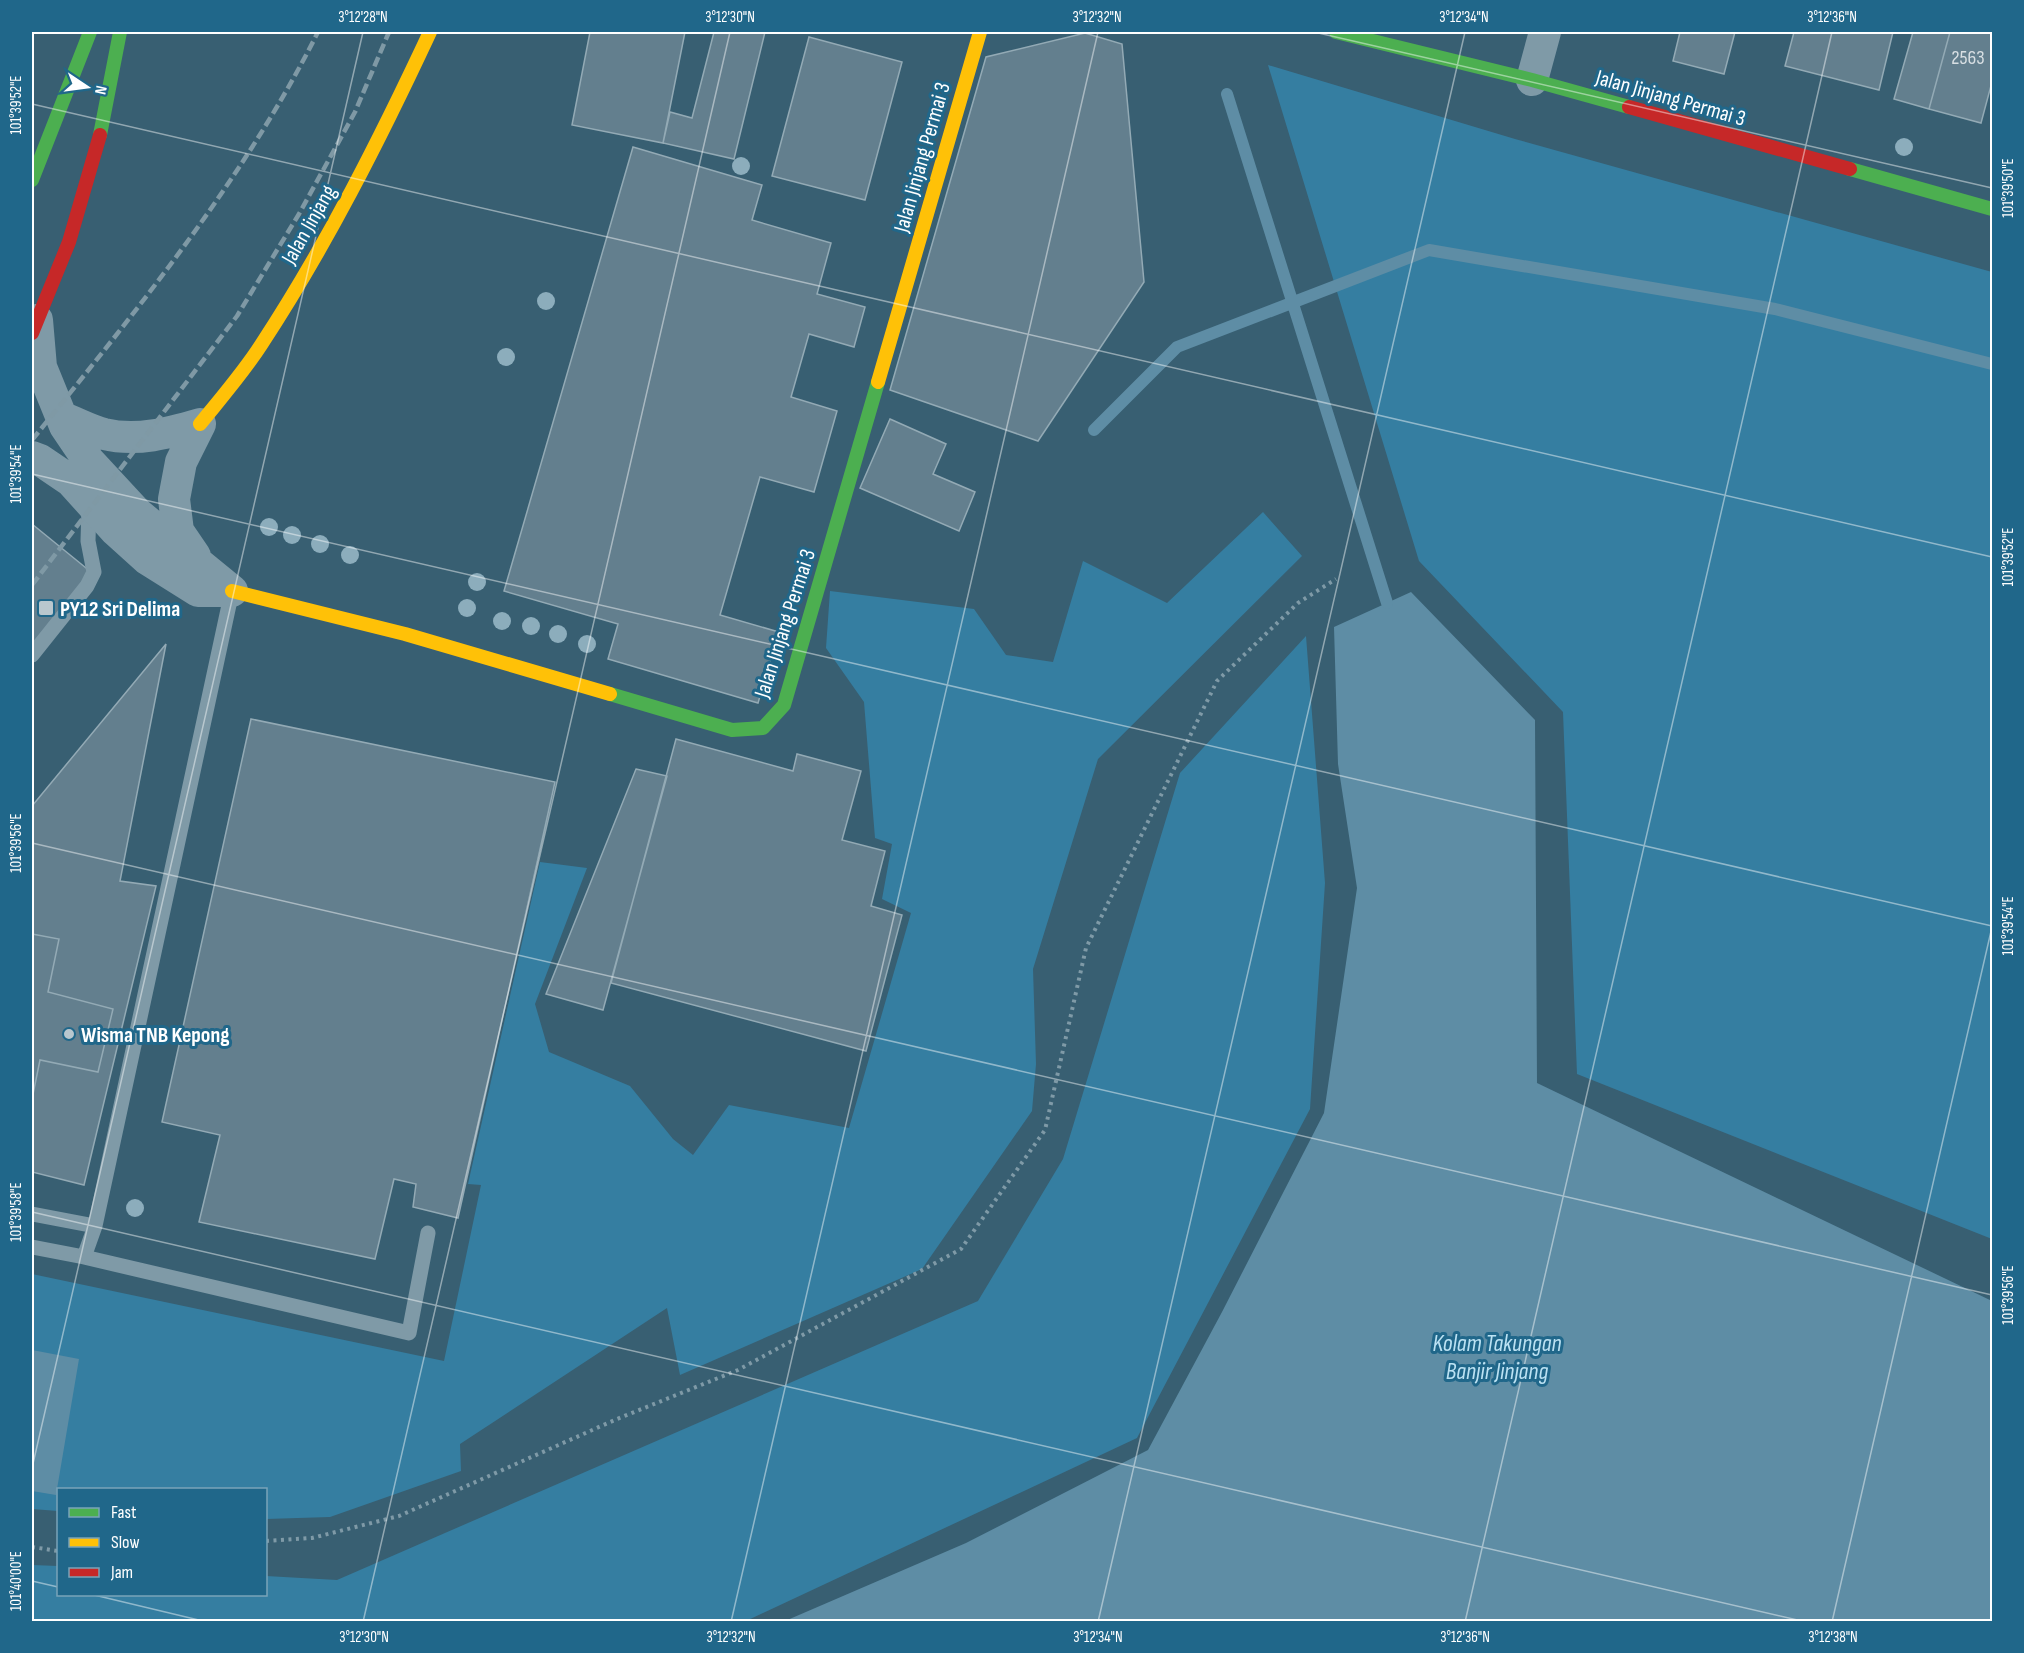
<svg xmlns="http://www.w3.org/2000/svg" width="2024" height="1653" font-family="'Sofia Sans Condensed',sans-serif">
	<rect width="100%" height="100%" fill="#385f72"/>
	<path fill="#357ea1" d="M1268,65L1515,139L1992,272V1239L1577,1074L1563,712L1419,561Z
		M1263,512L1302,556L1098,759L1033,969L1036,1064L1032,1111L922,1269L680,1375L667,1308L460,1444L461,1471L330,1517L266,1519V1490H58V1511L32,1509V1274L444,1361L481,1185L468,1184L540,862L587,868L535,1004L549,1052L630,1086L673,1139L693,1155L729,1105L849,1128L911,913L882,899L892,844L875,838L864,702L826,648L830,591L974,609L1006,655L1053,662L1083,561L1167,603Z
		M1306,636L1325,883L1310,1109L1137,1438L746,1621H32V1565L58,1566V1594H266V1576L337,1580L978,1301L1063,1159L1180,773Z"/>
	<path fill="#5e8da5" d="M1411,592L1535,720L1537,1083L1992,1301V1621H785L966,1543L1148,1450L1222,1312L1324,1113L1357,888L1338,764L1334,627Z
		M32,1350L79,1359L56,1495L32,1491Z"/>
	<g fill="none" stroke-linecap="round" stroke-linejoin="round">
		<path stroke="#5e8da5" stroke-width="12" d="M1227,94L1387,603
			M1094,430L1177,347L1429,250L1775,309L1992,364"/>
	</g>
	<path fill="#637f8e" stroke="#93aab5" stroke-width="1.5" d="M590,32H685L663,143L572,125Z
		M714,32H765L734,159L663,143L670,112L692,118Z
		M1680,32H1735L1724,74L1673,61Z
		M1794,32H1893L1879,90L1785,66Z
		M1913,32H1950L1929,109L1894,99Z
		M1950,32H1992V82L1981,123L1929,109Z
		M1085,33L1122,44L1144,282L1038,441L890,390L986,57Z
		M809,37L902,62L865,200L772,176Z
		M633,147L762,185L752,220L831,243L817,294L865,307L854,347L809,334L791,397L837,411L814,492L760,477L720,615L779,632L758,703L608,659L618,624L504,591Z
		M890,419L946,444L933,474L975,492L959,531L860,488Z
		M32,524L91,572L32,645Z
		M166,644L120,881L156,886L84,1185L32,1172V1099L40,1060L98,1072L113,1009L48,992L59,939L32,934V806Z
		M251,719L555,782L458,1218L413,1207L416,1184L394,1179L375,1259L199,1222L220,1135L162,1122Z
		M676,739L793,771L797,754L861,771L842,840L885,851L871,906L902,915L866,1051L611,983Z
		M636,769L667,776L603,1010L546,994Z
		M32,934L59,939L48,992L113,1009L98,1072L40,1060L32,1099Z"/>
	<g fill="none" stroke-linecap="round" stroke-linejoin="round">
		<path stroke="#7f9aa7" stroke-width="4" stroke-dasharray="3 4.5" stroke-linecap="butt" d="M266,1541L312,1538L399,1516L617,1419L738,1370L961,1249L1045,1130L1086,948L1217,681L1298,603L1336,579
			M32,1547L58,1551"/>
		<path stroke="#7f9aa7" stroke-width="15" d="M32,655L87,586L94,572L88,541L89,506
			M32,1214L95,1226
			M32,1247L84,1257L95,1226L232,591
			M84,1257L409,1333L428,1233"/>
		<path stroke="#7f9aa7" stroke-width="32" d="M1532,80L1545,32
			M61,417C75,422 89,430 104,434C137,442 169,433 200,424L181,462L174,499L178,531L195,556
			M32,457L40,460L71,481L116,531L147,559L198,591H232L138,514L88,460L65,426L41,367L37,320"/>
		<path stroke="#4caf50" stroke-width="14" d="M1336,32L1532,80L1629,107
			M100,135L120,32
			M1850,169L1992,209
			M32,180L90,32
			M610,694L732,730L763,728L784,705L878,382"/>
		<path stroke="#ffc107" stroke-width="14" d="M878,382L980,32
			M200,424C221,398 243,373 261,345C326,246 380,139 430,32
			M232,591L405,634L610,694"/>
		<path stroke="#c62828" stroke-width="14" d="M1629,107L1850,169
			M32,333L69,242L100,135"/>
		<path stroke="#7f99a5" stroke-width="4.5" stroke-dasharray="10 4.5" stroke-linecap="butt" d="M32,440C137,310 243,181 318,32
			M32,585L237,316L299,214L355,112L389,32"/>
	</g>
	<g fill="#8cadbc">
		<circle cx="1904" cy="147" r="9"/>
		<circle cx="741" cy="166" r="9"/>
		<circle cx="546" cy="301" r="9"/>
		<circle cx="506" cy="357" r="9"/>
		<circle cx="269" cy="527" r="9"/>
		<circle cx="292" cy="535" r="9"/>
		<circle cx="320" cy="544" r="9"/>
		<circle cx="350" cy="555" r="9"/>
		<circle cx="477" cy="582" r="9"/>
		<circle cx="467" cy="608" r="9"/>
		<circle cx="502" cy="621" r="9"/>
		<circle cx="531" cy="626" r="9"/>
		<circle cx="558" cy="634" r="9"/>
		<circle cx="587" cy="644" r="9"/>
		<circle cx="135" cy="1208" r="9"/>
	</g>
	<path fill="none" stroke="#fff" stroke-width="1.5" stroke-opacity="0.45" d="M1314,32L1992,188M32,104L1992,557M32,474L1992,926M32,843L1992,1295M32,1212L1806,1622M32,1468L363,32M32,1581L58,1587M90,1594L207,1622M363,1622L730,32M731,1622L1098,32M1098,1622L1465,32M1465,1622L1832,32M1832,1622L1992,927"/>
	<g fill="#b9c7ce" stroke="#20678a" stroke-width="2">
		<rect x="38" y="600" width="16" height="16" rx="3"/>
		<circle cx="69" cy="1034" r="6"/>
	</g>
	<g text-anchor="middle" stroke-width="6" stroke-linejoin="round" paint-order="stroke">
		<g font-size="20" fill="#d8dfe3">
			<text x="1968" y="64">2563</text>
		</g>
		<g font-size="22" fill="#fff" stroke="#20678a">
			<text transform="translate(1671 97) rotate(16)" y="8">Jalan Jinjang Permai 3</text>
			<text transform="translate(921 157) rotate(-74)" y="8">Jalan Jinjang Permai 3</text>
			<text transform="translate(308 224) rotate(-60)" y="8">Jalan Jinjang</text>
			<text transform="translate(784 623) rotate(-72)" y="8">Jalan Jinjang Permai 3</text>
		</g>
		<g font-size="22" font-weight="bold" fill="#fff" stroke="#20678a" text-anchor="start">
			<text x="60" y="616">PY12 Sri Delima</text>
			<text x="81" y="1042">Wisma TNB Kepong</text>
		</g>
		<g font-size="24" font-style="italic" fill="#bce2f3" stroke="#20678a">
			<text x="1497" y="1351">Kolam Takungan<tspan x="1497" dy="28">Banjir Jinjang</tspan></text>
		</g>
	</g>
	<rect width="2024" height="1653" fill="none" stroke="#20678a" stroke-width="66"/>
	<rect x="57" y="1488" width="210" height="108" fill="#20678a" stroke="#79a4b9" stroke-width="1.5"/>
	<rect x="69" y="1508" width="30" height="9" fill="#4caf50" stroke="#79a4b9" stroke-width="1.5"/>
	<text x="111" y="1518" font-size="18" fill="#ffffff">Fast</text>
	<rect x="69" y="1538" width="30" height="9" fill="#ffc107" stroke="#79a4b9" stroke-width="1.5"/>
	<text x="111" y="1548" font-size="18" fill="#ffffff">Slow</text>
	<rect x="69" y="1568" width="30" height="9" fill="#c62828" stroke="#79a4b9" stroke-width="1.5"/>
	<text x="111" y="1578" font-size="18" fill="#ffffff">Jam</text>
	<g transform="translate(87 87) rotate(103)" stroke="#20678a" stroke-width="4.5" paint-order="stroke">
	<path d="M0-4.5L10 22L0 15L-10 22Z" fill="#ffffff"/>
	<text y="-9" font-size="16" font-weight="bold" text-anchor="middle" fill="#ffffff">N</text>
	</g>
	<rect x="33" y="33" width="1958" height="1587" fill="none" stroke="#fff" stroke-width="2"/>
	<g font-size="15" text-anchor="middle" fill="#fff">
		<text x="363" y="22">3°12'28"N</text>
		<text x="730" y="22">3°12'30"N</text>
		<text x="1097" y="22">3°12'32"N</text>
		<text x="1464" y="22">3°12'34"N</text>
		<text x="1832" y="22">3°12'36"N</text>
		<text transform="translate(16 105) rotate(-90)" y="5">101°39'52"E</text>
		<text transform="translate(2008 188) rotate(-90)" y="5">101°39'50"E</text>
		<text transform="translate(16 474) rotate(-90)" y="5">101°39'54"E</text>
		<text transform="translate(2008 557) rotate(-90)" y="5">101°39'52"E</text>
		<text transform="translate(16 843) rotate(-90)" y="5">101°39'56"E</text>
		<text transform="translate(2008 926) rotate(-90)" y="5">101°39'54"E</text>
		<text transform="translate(16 1212) rotate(-90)" y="5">101°39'58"E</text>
		<text transform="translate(2008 1295) rotate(-90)" y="5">101°39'56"E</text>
		<text transform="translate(16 1581) rotate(-90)" y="5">101°40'00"E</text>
		<text x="364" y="1642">3°12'30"N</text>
		<text x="731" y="1642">3°12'32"N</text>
		<text x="1098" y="1642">3°12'34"N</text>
		<text x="1465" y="1642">3°12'36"N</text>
		<text x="1833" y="1642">3°12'38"N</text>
	</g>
</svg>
